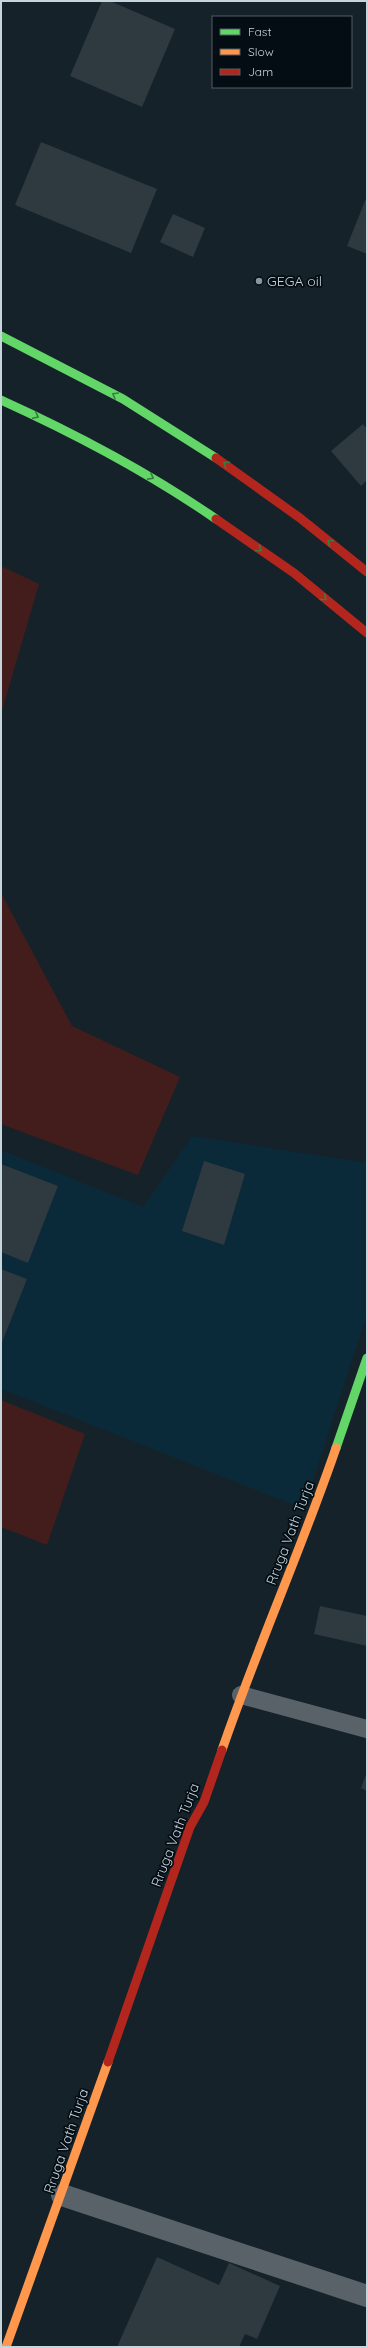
<svg xmlns="http://www.w3.org/2000/svg" width="368" height="2348" font-family="Quicksand,sans-serif">
	<rect width="100%" height="100%" fill="#15222a"/>
	<path fill="#0b2a39" d="M192,1136L367,1163V1314L304,1509L1,1389V1150L143,1207Z"/>
	<path fill="#431d1c" d="M1,566L39,584L1,714Z
		M1,893L72,1026L180,1077L138,1175L1,1124Z
		M1,1400L85,1434L47,1545L1,1527Z"/>
	<path fill="#2f3940" d="M102,1H110L175,29L142,107L70,76Z
		M41,142L157,189L131,253L15,205Z
		M367,196V254L347,246Z
		M173,214L205,228L193,257L160,242Z
		M363,424L367,429V480L361,486L331,451Z
		M204,1161L245,1174L224,1245L182,1231Z
		M1,1164L58,1186L28,1263L1,1252Z
		M1,1269L27,1279L1,1345Z
		M320,1606L367,1616V1646L314,1634Z
		M367,1772V1791L361,1788Z
		M157,2257L219,2285L229,2263L280,2286L257,2339L245,2334L239,2347H117Z"/>
	<g fill="none" stroke-linecap="round" stroke-linejoin="round">
		<path stroke="#586268" stroke-width="18" d="M241,1695L367,1729"/>
		<path stroke="#586268" stroke-width="22" d="M62,2195L367,2296"/>
		<path stroke="#63d668" stroke-width="9" d="M1,336L123,399L216,458
			M1,400C76,434 148,472 216,519
			M336,1448L367,1358"/>
		<path stroke="#ff974d" stroke-width="9" d="M222,1750C257,1648 301,1550 336,1448
			M6,2347L108,2062"/>
		<path stroke="#b3261e" stroke-width="9" d="M216,458L300,518L367,572
			M216,519L294,573L367,633
			M108,2062L190,1827L204,1802L222,1750"/>
	</g>
	<defs><path id="oneway-chevron" d="M-2-3.5L2.5 0L-2 3.5" fill="none" stroke-width="1.6" stroke-linecap="round" stroke-linejoin="round"/></defs>
	<g stroke="#387c42">
		<use href="#oneway-chevron" transform="translate(115 395) rotate(-150)"/>
		<use href="#oneway-chevron" transform="translate(36 416) rotate(25)"/>
		<use href="#oneway-chevron" transform="translate(226 464) rotate(-146)"/>
		<use href="#oneway-chevron" transform="translate(151 477) rotate(28)"/>
		<use href="#oneway-chevron" transform="translate(330 542) rotate(-142)"/>
		<use href="#oneway-chevron" transform="translate(259 549) rotate(35)"/>
		<use href="#oneway-chevron" transform="translate(324 598) rotate(39)"/>
	</g>
	<circle fill="#88969e" stroke="#040d13" stroke-width="1.5" cx="259" cy="281" r="4"/>
	<g text-anchor="middle" stroke-width="3.5" stroke-linejoin="round" paint-order="stroke">
		<g font-size="14" fill="#c6d4dc" stroke="#040d13" text-anchor="start">
			<text x="267" y="286">GEGA oil</text>
		</g>
		<g font-size="14" fill="#c6d4dc" stroke="#040d13">
			<text transform="translate(290 1533) rotate(-69)" y="5">Rruga Vath Turja</text>
			<text transform="translate(175 1835) rotate(-69)" y="5">Rruga Vath Turja</text>
			<text transform="translate(66 2141) rotate(-71)" y="5">Rruga Vath Turja</text>
		</g>
	</g>
	<rect width="368" height="2348" fill="none" stroke="#c6d4dc" stroke-width="4"/>
	<rect x="212" y="16" width="140" height="72" fill="#040d13" stroke="#525d63"/>
	<rect x="220" y="29" width="20" height="6" fill="#63d668" stroke="#525d63"/>
	<text x="248" y="36" font-size="12" fill="#c6d4dc">Fast</text>
	<rect x="220" y="49" width="20" height="6" fill="#ff974d" stroke="#525d63"/>
	<text x="248" y="56" font-size="12" fill="#c6d4dc">Slow</text>
	<rect x="220" y="69" width="20" height="6" fill="#b3261e" stroke="#525d63"/>
	<text x="248" y="76" font-size="12" fill="#c6d4dc">Jam</text>
</svg>
